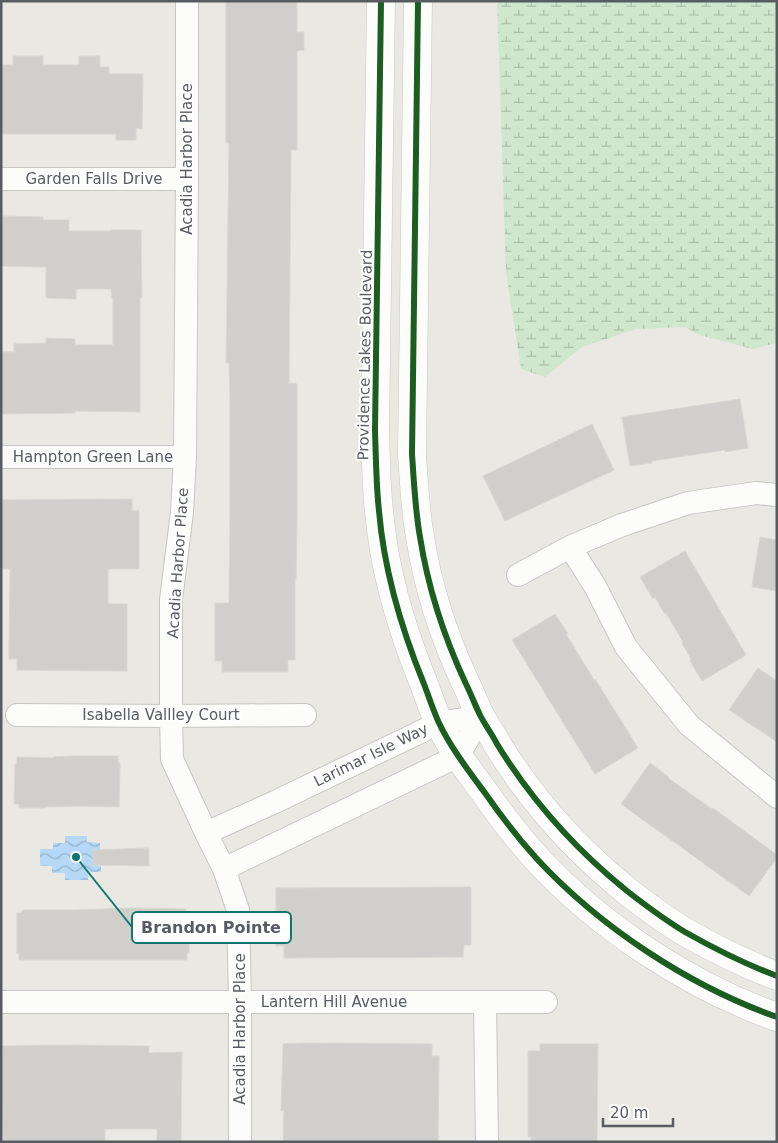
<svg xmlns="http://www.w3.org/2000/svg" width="778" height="1143" font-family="'DejaVu Sans',sans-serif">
	<defs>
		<pattern id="wetland-marsh" width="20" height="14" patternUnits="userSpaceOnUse" patternTransform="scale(1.25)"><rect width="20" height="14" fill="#cfe7cc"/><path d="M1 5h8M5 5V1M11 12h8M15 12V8" fill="none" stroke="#abbea9"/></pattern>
		<pattern id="water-waves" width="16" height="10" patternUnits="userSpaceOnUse" patternTransform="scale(1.25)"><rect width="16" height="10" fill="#b4d8f6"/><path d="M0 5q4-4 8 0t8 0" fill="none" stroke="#95b2cb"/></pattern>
	</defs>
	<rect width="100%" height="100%" fill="#eae8e2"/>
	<path fill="url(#wetland-marsh)" d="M497,1H777V343L753,349L696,334L686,327L636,329L582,347L545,377L521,369L506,272Z"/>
	<path fill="url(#water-waves)" d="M65,836H87V842L100,843V850H113L101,865V872H88V880H65V873H52V866H40V849H53V843H65Z"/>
	<path fill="#d0cfcb" stroke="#d9d7d2" d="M226,1H297V32H304V50L297,51V150H291L289,383L297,384V521L296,579H295V660H288V672H222V661H215V603H229L230,519V403L229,363H226L229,143H226Z
		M13,56H43V65H79V56H100V67H109V74H143L142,129L136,128V140H116V134H1V65H13Z
		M1,216L43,217V220H69V231H111V230H141L142,298H140V412L75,411V413L1,414V352H14V344L46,343V338L75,339V345H113V298H112L111,289H76V299L46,298V267L1,266Z
		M740,399L748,448L725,452V450L652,461V463L630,466L622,417Z
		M592,424L614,470L505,521L483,476Z
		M132,499V511L139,510V569H108V604H127V671L17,670V659H9L10,569H1V500Z
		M760,537L777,540V591L752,587Z
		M685,551L746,655L702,681L690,661L691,659L682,643L683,642L666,613H664L655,597L653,599L640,577Z
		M555,614L568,634H566L594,680L595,679L638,748L595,774L512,640Z
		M758,668L777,681V742L729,710Z
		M70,756H118V763H120L119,807L79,806L45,807V808H19V804H14L15,764H17V757L53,758V757Z
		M650,763L669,777L668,778L712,809L713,808L777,855V858L749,896L621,804Z
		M149,848V866L93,865V850Z
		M471,887V945H464L463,957L284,958V946H276V888Z
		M132,908L186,909V913H190L189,953H187V960H19V953L17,954V913H22V910H75Z
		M306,1043L432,1044V1056H439L438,1142H283L284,1111H281L283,1044Z
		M540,1044H598L597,1142H531V1137H528V1051H540Z
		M57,1045L149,1046V1053L182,1052L181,1142H157V1129H105V1142H3L2,1046Z"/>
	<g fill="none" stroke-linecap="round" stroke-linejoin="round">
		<g stroke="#c6c6c5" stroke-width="24">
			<path id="minor" d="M187,1V179L185,457L182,512L171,600V716L172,759L206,833L224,869L238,910L240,1002V1142
				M1,179H187
				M1,457H185
				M570,547L595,586L626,647L689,725L777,797
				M518,575L570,547L622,525L688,503L756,493L777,495
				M17,715L171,716L305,715
				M206,833L275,802L439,723L481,716
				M224,869L458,756L481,716
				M1,1002H546
				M485,1002L487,1142"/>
		</g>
		<g stroke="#c6c6c5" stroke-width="29">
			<path id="tertiary" d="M381,1L375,431C376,457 376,484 379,511C384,570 401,628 424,684C429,697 433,710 439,723C451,748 468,770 485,793C501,816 518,838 537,859C600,927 689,986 777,1017
				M418,1L412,454C414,482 415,509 420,537C428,588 444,637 466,684C471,694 475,705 480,715C485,725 492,734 497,744C532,801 575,849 627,891C645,905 665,920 685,932C715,949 745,964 777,976"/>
		</g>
		<use href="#minor" stroke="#fcfcfb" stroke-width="22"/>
		<use href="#tertiary" stroke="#fcfcfb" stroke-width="28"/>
		<g stroke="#fff" stroke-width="9">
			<path id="cycleway" d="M381,1L375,431C376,457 376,484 379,511C384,570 401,628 424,684C429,697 433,710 439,723C451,748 468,770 485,793C501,816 518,838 537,859C600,927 689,986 777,1017
				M418,1L412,454C414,482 415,509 420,537C428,588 444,637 466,684C471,694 475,705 480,715C485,725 492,734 497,744C532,801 575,849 627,891C645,905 665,920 685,932C715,949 745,964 777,976"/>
		</g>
		<use href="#cycleway" stroke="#1b5e20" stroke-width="6"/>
	</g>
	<g text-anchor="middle" stroke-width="4" stroke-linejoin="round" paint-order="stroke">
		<g font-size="15" fill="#585c62" stroke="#fff">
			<text transform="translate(187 159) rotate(-90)" y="5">Acadia Harbor Place</text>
			<text x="94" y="184">Garden Falls Drive</text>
			<text transform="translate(365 355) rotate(-89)" y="5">Providence Lakes Boulevard</text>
			<text x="93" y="462">Hampton Green Lane</text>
			<text transform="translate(178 563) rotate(-86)" y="5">Acadia Harbor Place</text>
			<text x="161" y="720">Isabella Vallley Court</text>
			<text transform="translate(371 755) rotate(-26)" y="5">Larimar Isle Way</text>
			<text x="334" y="1007">Lantern Hill Avenue</text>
			<text transform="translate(240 1029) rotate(-90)" y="5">Acadia Harbor Place</text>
		</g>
	</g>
	<path fill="none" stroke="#0f766e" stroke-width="2" d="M76 857L132 927"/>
	<circle fill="#0f766e" stroke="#fff" stroke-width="2" cx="76" cy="857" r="5"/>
	<rect fill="#fff" stroke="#0f766e" stroke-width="2" x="132" y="912" width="159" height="31" rx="5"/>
	<g font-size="16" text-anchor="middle" font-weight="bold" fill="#585c62">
		<text x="211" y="933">Brandon Pointe</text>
	</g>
	<rect width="778" height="1143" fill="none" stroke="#585c62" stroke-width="5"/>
	<path d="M603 1118v8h70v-8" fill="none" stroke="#585c62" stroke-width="2.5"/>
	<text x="610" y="1118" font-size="15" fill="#585c62" stroke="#ffffff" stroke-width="4" paint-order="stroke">20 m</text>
</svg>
